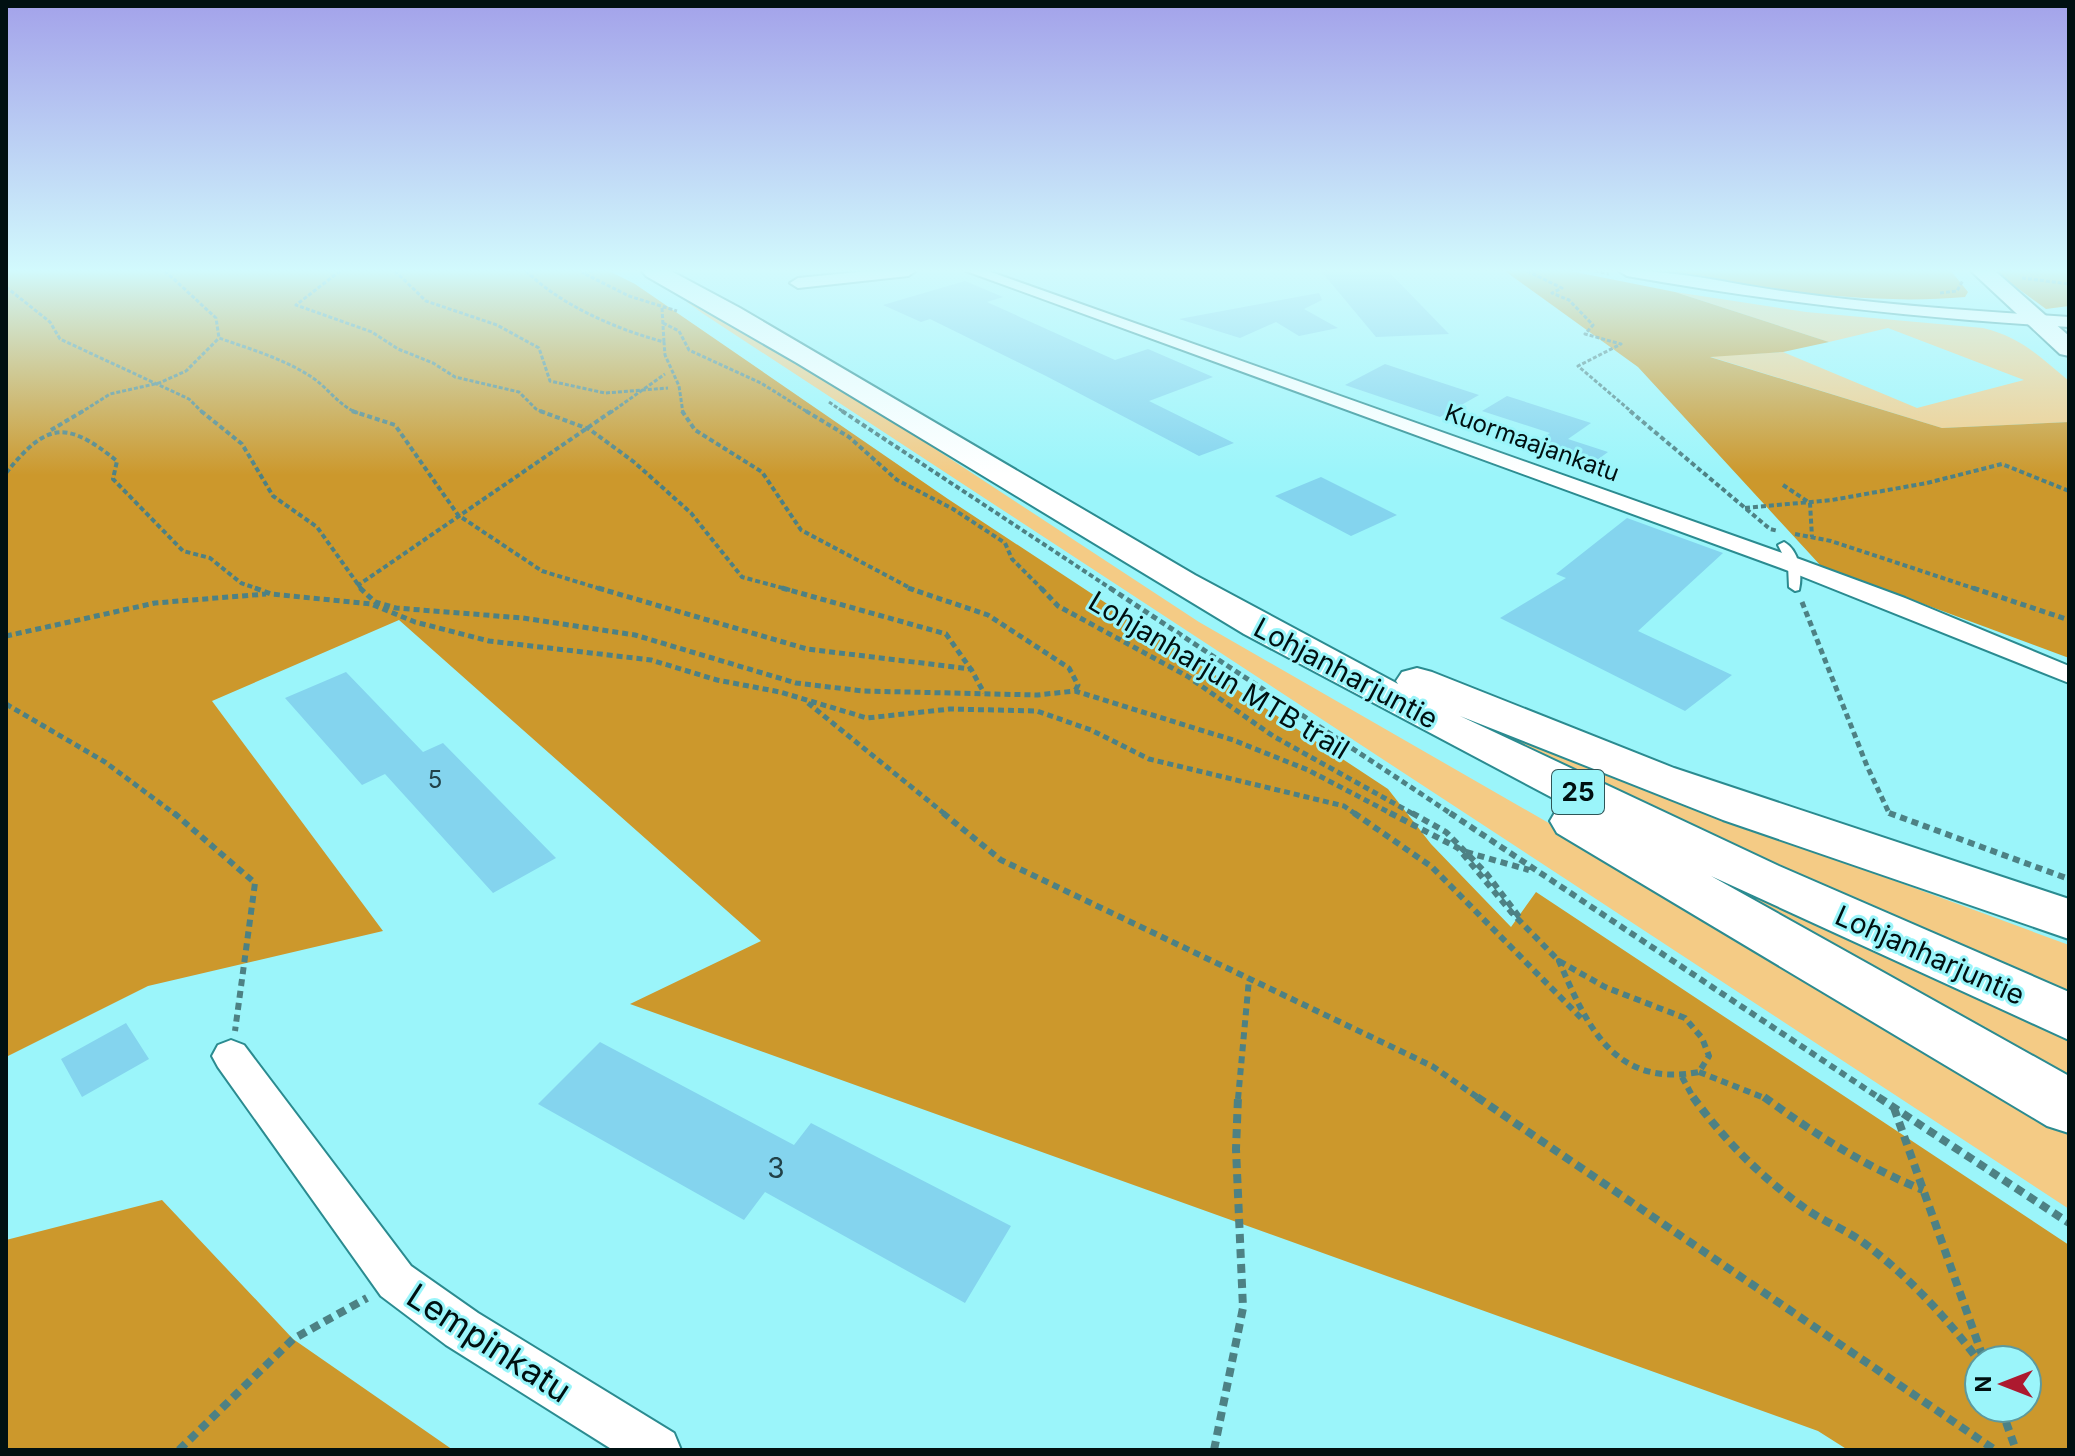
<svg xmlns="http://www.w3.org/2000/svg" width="2075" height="1456" font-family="Inter,sans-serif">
	<rect width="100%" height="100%" fill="#9bf5fa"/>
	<path fill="#f4cb85" d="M1675,292L1806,312L1983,328C2021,337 2040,357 2069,381V422L1942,428L1708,356L1783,352L1917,408L2024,380L1888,328L1829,342Z
		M692,299L908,431L1199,622L1874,1010L2069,1127V1209L702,313L687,302Z
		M1387,678L1591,769L2069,945V1002L1652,812Z
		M1537,789L2069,1038V1095Z"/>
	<path fill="#cc982c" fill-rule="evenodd" d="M6,271H609L635,284L948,499L1388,789L1431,844L1511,927L1536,892L2069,1245V1450H1848L1818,1431L630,1004L761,941L399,620L212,701L383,931L148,986L6,1057ZM2027,1360V1408H1979V1360Z
		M1505,271H1570L1675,292L1829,342L1783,352L1710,357L1942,428L2069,422V658L1821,566L1638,367Z
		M1661,271H1951L1968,292L1965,297C1865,306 1759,288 1661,271Z
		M1994,271H2069V306L2046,309Z
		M162,1200L293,1339L453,1450H6V1240Z"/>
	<path fill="#84d4ee" d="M1321,271H1388L1449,334L1376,337Z
		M965,281L1003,297L987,302L1115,360L1148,349L1213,377L1149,401L1234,443L1199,456L1046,376L930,319L921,322L883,305Z
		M1319,293L1322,300L1304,309L1338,328L1299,336L1276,322L1240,338L1179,319Z
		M1385,364L1421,376L1479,395L1440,417L1345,385Z
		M1507,396L1591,423L1568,439L1608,452L1586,468L1527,449L1550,433L1482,411Z
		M1321,477L1397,515L1351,536L1275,496Z
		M1627,518L1723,553L1638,631L1732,675L1685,711L1500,618L1566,578L1556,574Z
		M346,672L423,752L443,743L556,858L493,893L385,774L362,785L285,698Z
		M126,1023L149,1059L82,1097L61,1059Z
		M600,1042L794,1145L811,1123L1011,1226L965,1303L765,1192L744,1220L538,1104Z"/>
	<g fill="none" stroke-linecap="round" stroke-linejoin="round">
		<g stroke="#2b8b90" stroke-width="4">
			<path id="lane" d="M1784,542C1799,550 1803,574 1799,590L1795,591L1789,587L1788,565L1778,545Z"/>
		</g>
		<g stroke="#2b8b90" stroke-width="4">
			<path id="street" d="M868,271H916L908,276L798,288L790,283L798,278Z
				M966,271H988L1802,560L1905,598L2069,666V683L1786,570Z
				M1619,271C1675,269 1733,285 1789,292C1882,305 1975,311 2069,317V327C1920,318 1773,302 1627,276Z
				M231,1040L244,1045L411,1266L478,1313L674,1433L681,1450H613L446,1345L381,1296L218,1067L212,1056L218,1045Z"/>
		</g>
		<g stroke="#2b8b90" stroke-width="4">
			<path id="secondary" d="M1971,271H1995L2069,336V356L2060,354Z"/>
		</g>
		<g stroke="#2b8b90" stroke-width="4">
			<path id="highway" d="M642,271H671L740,308L1195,575L1398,684L1396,681L1402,672L1417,668L1432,672L1674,768L2069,899V939L1723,820L1460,716L1779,866L2069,992V1040L1711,876L2069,1076V1133L2047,1126L1557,833L1550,821L1557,809L1568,806L1244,634L797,363L646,276Z"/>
		</g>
		<path stroke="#4d8184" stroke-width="3" stroke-dasharray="4 2" stroke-linecap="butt" d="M165,271L216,318L219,338C250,349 285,359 313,378C329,389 339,406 358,413
			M340,271L296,305L372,332L398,349L433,363L455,377L519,392L536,409L545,413
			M395,271L426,301L497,325L539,348L550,381L605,393L668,388
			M526,271C562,306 616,329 664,342L665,355L679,386L683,413
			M592,271L583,273L629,296L677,311
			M1527,271L1562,288L1552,293L1569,300L1593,325L1585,334L1621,344L1578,366L1633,413
			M1595,271L1609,274
			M2022,278L2069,284
			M6,287L50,322L60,339L189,399L203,413
			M1940,293L1957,291L1963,280
			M662,308L664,342
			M663,323L679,331L689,350L761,383L809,413
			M829,402L845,413
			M80,413L110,394L159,383L186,371L219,338
			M610,413L665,374"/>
		<path stroke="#4d8184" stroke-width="4" stroke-dasharray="5 3" stroke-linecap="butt" d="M201,411L242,444L273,496L317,527L362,590
			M352,411L395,425L458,515L542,571L604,590
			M540,411L589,429L634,462L691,513L742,577L790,590
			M682,411L695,430L762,472L801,530L914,590
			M806,411L849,437L897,480L953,509L1005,543L1012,559L1043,590
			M842,411L1113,590
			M1630,411L1770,529L1778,531
			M51,430L83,411
			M6,473C47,422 66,420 117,461L113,479L183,551L210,558L241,583L261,590
			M1783,485L1810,503L1812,537
			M1745,508L1832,500L1927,483L2002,464L2069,491
			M1795,534L1831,541L1979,590
			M357,586L612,411"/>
		<path stroke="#4d8184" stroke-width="5" stroke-dasharray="6 4" stroke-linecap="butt" d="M255,588L271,594L371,604L415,622L489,641L651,660L717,680L780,692L867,718L950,709L1037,711L1091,730L1149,759L1344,806L1357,815
			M360,588L375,602L396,608L523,618L635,635L796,683L863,691L1037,695L1075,691L1233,740L1308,770L1394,815
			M598,588L807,649L971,669L984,693
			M782,588L946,634L970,668
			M908,588L988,615L1069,668L1078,685L1075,691
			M1041,588L1058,606L1187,676L1273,736L1415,815
			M1110,588L1453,815
			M1973,588L2069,620
			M1802,602L1867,766L1890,815
			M6,636L155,603L266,594
			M808,703L946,815
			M6,704L105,762L176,815"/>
		<path stroke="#4d8184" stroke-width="6" stroke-dasharray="7 5" stroke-linecap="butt" d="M174,813L255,883L235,1031
			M943,813L1001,860L1432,1066L1480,1099
			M1354,813L1432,867L1583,1020
			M1390,813L1458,848L1512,913L1559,961
			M1412,813L1446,832L1486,873L1520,918
			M1450,813L1881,1099
			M1889,813L2069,879
			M1466,852L1529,870
			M1559,961L1605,987L1685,1018L1702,1038L1709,1056L1699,1072C1614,1088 1587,1026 1559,961Z
			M1699,1072L1767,1099
			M1682,1077L1694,1099
			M1238,1099L1249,979"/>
		<path stroke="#4d8184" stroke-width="8" stroke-dasharray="9 6" stroke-linecap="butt" d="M1477,1097L1995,1450
			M1693,1097C1723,1139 1763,1179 1806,1209C1824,1222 1845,1229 1864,1243C1908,1276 1946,1317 1979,1361
			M1764,1097C1815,1134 1864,1166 1923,1190
			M1878,1097L2069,1223
			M1894,1108L1984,1360
			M2001,1408L2016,1450
			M179,1450L293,1339L367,1298
			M1214,1450L1243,1308L1236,1149L1238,1097"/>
		<use href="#lane" fill="#fff" fill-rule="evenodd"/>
		<use href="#street" fill="#fff" fill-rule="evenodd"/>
		<use href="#secondary" fill="#fff" fill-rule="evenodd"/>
		<use href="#highway" fill="#fff" fill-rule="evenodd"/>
	</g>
	<linearGradient id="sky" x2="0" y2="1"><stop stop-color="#a3a2ea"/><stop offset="0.57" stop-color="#d2fafd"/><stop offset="1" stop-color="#d2fafd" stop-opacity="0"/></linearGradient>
	<rect width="2075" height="475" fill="url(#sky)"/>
	<g text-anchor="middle" stroke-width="6" stroke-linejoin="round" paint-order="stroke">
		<g font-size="24" fill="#001011" stroke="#9bf5fa">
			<text transform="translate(1532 443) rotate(20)" y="8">Kuormaajankatu</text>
		</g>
		<g font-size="24" fill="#214148">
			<text x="435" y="788">5</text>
		</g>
		<rect fill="#9bf5fa" stroke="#2e5557" stroke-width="2" x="1552" y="770" width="52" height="44" rx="6"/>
		<g font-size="26" font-weight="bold" fill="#001011">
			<text x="1578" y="801">25</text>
		</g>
		<g font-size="28" fill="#001011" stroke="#9bf5fa">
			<text transform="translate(1346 673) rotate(28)" y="10">Lohjanharjuntie</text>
			<text transform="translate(1219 675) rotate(31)" y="10">Lohjanharjun MTB trail</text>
			<text transform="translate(1930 955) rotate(24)" y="10">Lohjanharjuntie</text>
		</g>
		<g font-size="28" fill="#214148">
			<text x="776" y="1178">3</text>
		</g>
		<g font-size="34" fill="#001011" stroke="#9bf5fa">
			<text transform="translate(489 1343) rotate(33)" y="12">Lempinkatu</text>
		</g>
	</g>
	<rect width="2075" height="1456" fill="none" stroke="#001011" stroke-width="16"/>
	<g transform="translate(2003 1384) rotate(270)"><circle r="38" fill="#9bf5fa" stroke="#5d999d" stroke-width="2"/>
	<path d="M0-6L14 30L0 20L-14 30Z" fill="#ad192f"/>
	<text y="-12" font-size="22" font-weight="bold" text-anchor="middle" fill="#001011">N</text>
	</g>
</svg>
